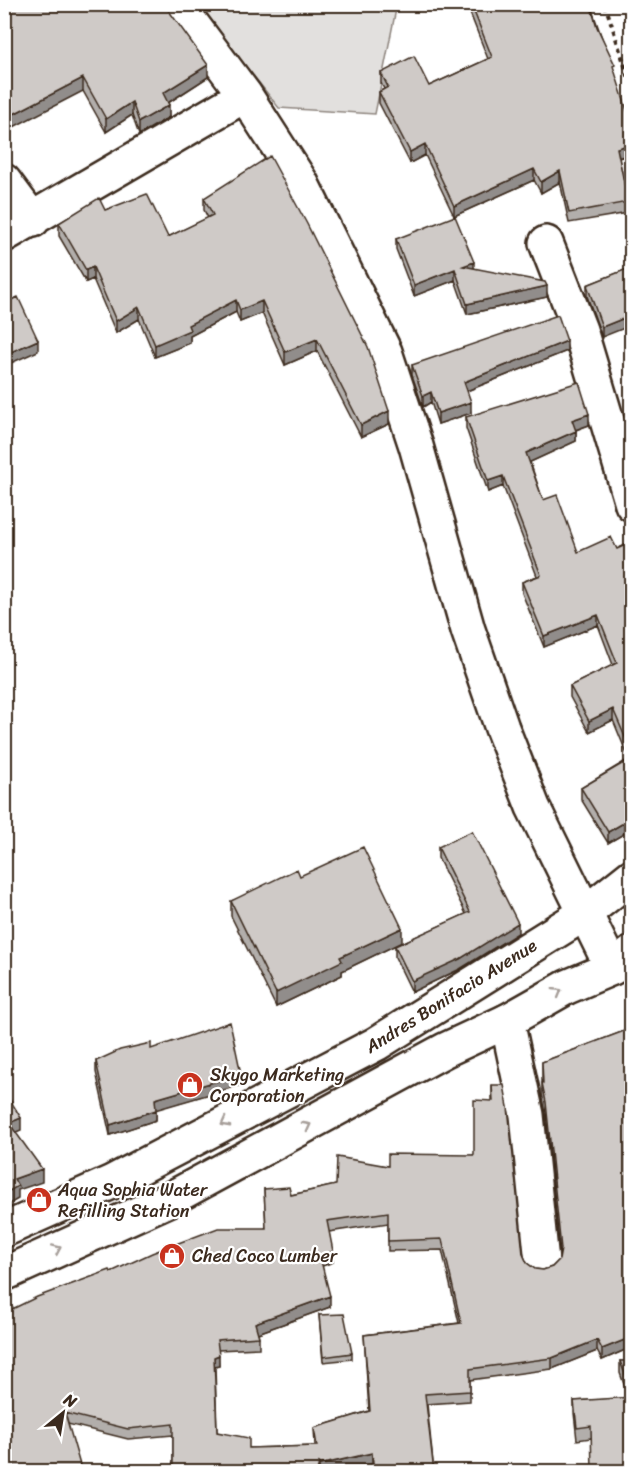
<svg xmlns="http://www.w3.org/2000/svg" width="636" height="1476" font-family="Sriracha,sans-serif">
	<rect width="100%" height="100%" fill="#fff"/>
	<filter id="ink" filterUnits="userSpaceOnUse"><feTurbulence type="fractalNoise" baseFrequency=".0167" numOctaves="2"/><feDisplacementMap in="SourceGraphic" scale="12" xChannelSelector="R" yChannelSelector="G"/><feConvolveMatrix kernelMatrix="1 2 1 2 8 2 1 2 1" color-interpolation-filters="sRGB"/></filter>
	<g filter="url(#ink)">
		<path fill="#e2e0de" stroke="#8e857e" stroke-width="1.5" d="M197,5H414L396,9L375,114L279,108Z"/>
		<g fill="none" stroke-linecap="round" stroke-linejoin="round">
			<g stroke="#3b2a1e" stroke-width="38">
				<path id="minor" d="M177,4L245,95L301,182L385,352L416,446L468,630L502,728L533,807L612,968
					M4,181L33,220
					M4,235L245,95
					M546,243L580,330L632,504
					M507,1021L527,1115L542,1262"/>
			</g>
			<g stroke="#3b2a1e" stroke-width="38">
				<path id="highway" d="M4,1230L112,1182L376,1044L584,914L632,876
					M4,1274L168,1200L445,1050L507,1021L567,987L612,968L632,953"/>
			</g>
			<path stroke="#3b2a1e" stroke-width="4" stroke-dasharray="4.5 4.5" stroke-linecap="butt" d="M605,4L632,88"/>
			<use href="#minor" stroke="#fff" stroke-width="33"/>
			<use href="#highway" stroke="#fff" stroke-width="33"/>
		</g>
		<path fill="#b2aeab" stroke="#3b2a1e" stroke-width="1.5" fill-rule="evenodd" d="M4,4L208,77L168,103L169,117L139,135L132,115L106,132L83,91Z
			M470,4H590L615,75L632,154L619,158L628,202V213L569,223L560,182L541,193L534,180L454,216L425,155L410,163L379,103V92L384,89L381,83V73L429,86L488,59L470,13Z
			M204,198L389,424L361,437L317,351L285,365L262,313L240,322L236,312L190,336V343L155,357L139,319L116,333L93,279L86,282L59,236V223L105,210L168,237L208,218L204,210Z
			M396,239L474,268L547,297L467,314L455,280L414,296L396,249Z
			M632,267L602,337L587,296V285Z
			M567,351L467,391L471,413L438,424L431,402L423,407L412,375V365Z
			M466,417L589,425L576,430V441L530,462L543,500L578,552L617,549L632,542V829L608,843L581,799V788L629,759L613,720L589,732L570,697V686L613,665L598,625L544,647L522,593V582L537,576L503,486L488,492L466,428Z
			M438,847L518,933L460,969L412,992L395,957V946L466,914L438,858Z
			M300,876L402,942L342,971V975L276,1007L231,916V901Z
			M632,1028V1347L602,1360L597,1351L552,1369L470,1380V1401L427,1404L434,1472H373L372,1464L338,1472H173V1435L128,1439L68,1424L4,1472L111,1272L266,1228L264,1189L291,1195L336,1185L388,1166L474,1155L492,1101V1085L523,1254L527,1263L535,1269L543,1270L552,1267L559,1260L560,1253L546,1113L542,1094V1062ZM388,1223V1251L442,1250L459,1323L364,1335L369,1411L314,1428L315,1446L249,1448L217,1432L215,1367L219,1366L218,1350L259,1348V1337L258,1333L330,1307L322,1266L333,1262L329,1232Z
			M151,1049L241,1085L156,1109V1120L110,1135L96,1072V1061Z
			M319,1315L352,1353V1359L323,1362Z
			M620,1361H632V1472L591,1438L577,1440L574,1413V1401L629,1398L620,1373Z"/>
		<path fill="#918d8b" stroke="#3b2a1e" stroke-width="1.5" d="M208,65V77L163,106V93Z
			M83,78V91L4,132V119Z
			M132,102V115L106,132V119Z
			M169,105V117L139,135V122Z
			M425,144V155L410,163V152Z
			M632,144V154L617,158V148Z
			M534,169V180L454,216V206Z
			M560,171V182L541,193V182Z
			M474,262V273L463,266Z
			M93,267V279L86,282V270Z
			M455,269V280L414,296V285Z
			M547,286V297L467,314V304Z
			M236,300V312L190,336V343L155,357V345L188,325Z
			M262,301V313L240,322V310Z
			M139,307V319L116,333V321Z
			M632,315V325L602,337V327Z
			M317,339V351L285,365V352Z
			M38,340V351L4,366V355Z
			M567,341V351L464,392V382Z
			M431,392V402L423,407V396Z
			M471,402V413L438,424V413Z
			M389,411V424L361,437V425Z
			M589,414V425L572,431V420Z
			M576,431V441L526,464V453Z
			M503,476V486L488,492V481Z
			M598,615V625L544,647V636Z
			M613,709V720L589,732V721Z
			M632,818V829L608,843V832Z
			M518,923V933L460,969L412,992V981Z
			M402,928V942L342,971V975L276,1007V993L340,957Z
			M241,1074V1085L155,1110V1099Z
			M156,1110V1120L110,1135V1125Z
			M21,1118V1130L9,1135V1123Z
			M42,1169V1182L18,1190V1199L4,1207V1194L14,1179Z
			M333,1251V1262L320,1267V1257Z
			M330,1296V1307L255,1334V1323Z
			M632,1337V1347L602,1360V1349Z
			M597,1340V1351L552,1369V1358Z
			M219,1355V1366L214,1367V1357Z
			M372,1453V1464L338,1472H319V1465Z"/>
		<path fill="#cfcac7" stroke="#3b2a1e" stroke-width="1.5" fill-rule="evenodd" d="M4,4H164L208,65L163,93L169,105L139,122L132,102L106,119L83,78L4,119Z
			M471,4H590L597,27L615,65L613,66L632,126V144L617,148L628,202L569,213L560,171L541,182L534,169L454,206L425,144L410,152L379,92L388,87L381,73L414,56L429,86L492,57Z
			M270,156L307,224L368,347L389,411L361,425L317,339L285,352L262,301L240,310L236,300L188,325L190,330L155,345L139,307L116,321L93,267L86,270L59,223L99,198L105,210L147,194L168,237L213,215L204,198Z
			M455,216L474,262L463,266L545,282L547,286L467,304L455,269L414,285L396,239Z
			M632,267V315L602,327L587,285Z
			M18,297L38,340L4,355V303Z
			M558,315L567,341L464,382L471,402L438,413L431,392L423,396L412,365Z
			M579,382L589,414L572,420L576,431L526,453L543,500L557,495L578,552L611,537L617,549L632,542V753L613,709L589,721L570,686L617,663L598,615L544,636L522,582L541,575L503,476L488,481L466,417Z
			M632,758V818L608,832L581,788Z
			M472,831L518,923L460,959L412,981L395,946L470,912L438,847Z
			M363,847L402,928L340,957L342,961L276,993L231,901L297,869L300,876Z
			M230,1022L241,1074L155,1099L156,1110L110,1125L96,1061L120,1050L151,1043V1049Z
			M632,1028V1337L602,1349L597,1340L552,1358L470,1369V1391L425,1394L434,1472H374L372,1453L319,1465V1462L317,1472H173V1424L128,1429L65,1413L82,1472H4V1313L37,1297L110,1270L111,1272L152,1253L218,1228H266L264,1189L289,1187L291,1195L336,1185L337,1157L388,1166V1154L474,1155V1100L493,1101L492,1085H504L508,1107L523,1254L527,1263L535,1269L543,1270L552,1267L559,1260L561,1249L546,1102L542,1083H543L542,1062ZM388,1212V1241L442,1239L461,1323L364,1335L370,1411L314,1428L317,1446L249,1448V1438L217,1432L214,1357L219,1355L217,1340L259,1337L255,1323L330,1296L320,1257L333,1251L327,1221Z
			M4,1090L21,1118L9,1123L42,1169L14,1179L18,1186L4,1194Z
			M344,1314L352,1353L323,1357L319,1315Z
			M620,1361H632V1392Z
			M632,1397V1472H592L591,1426L577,1428L574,1401Z"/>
		<defs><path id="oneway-chevron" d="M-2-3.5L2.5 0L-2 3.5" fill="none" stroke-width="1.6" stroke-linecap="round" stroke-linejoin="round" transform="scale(1.5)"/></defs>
		<g stroke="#a79f9a">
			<use href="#oneway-chevron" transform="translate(558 992) rotate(-30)"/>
			<use href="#oneway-chevron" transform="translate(225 1123) rotate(152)"/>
			<use href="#oneway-chevron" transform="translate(307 1126) rotate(-28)"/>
			<use href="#oneway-chevron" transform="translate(57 1249) rotate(-24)"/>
		</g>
	</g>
	<defs>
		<g id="shop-disc" transform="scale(1.35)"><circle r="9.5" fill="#c8321e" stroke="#fff"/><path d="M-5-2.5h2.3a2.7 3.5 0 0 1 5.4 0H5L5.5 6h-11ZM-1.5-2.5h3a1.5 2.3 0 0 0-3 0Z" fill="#fff"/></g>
	</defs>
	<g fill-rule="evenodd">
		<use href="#shop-disc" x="190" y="1085"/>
		<use href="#shop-disc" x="39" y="1200"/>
		<use href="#shop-disc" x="172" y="1256"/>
	</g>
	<g text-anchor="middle" stroke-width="4.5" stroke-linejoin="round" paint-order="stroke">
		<g font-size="18" fill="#3b2a1e" stroke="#fff">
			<text transform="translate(451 996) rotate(-32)" y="6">Andres Bonifacio Avenue</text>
		</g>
		<g font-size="18" fill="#3b2a1e" stroke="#fff" text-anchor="start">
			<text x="210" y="1081">Skygo Marketing<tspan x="210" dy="21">Corporation</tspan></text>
			<text x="58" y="1196">Aqua Sophia Water<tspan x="58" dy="21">Refilling Station</tspan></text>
			<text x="192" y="1262">Ched Coco Lumber</text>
		</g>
	</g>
	<rect width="636" height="1476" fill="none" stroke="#fff" stroke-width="24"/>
	<rect x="12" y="12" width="612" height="1452" fill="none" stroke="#3b2a1e" stroke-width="2" filter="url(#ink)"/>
	<g transform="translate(63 1413) rotate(30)" stroke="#ffffff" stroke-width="4.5" paint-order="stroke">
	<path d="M0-4.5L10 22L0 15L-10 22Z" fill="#3b2a1e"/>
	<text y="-9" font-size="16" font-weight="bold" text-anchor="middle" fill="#3b2a1e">N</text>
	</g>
</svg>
